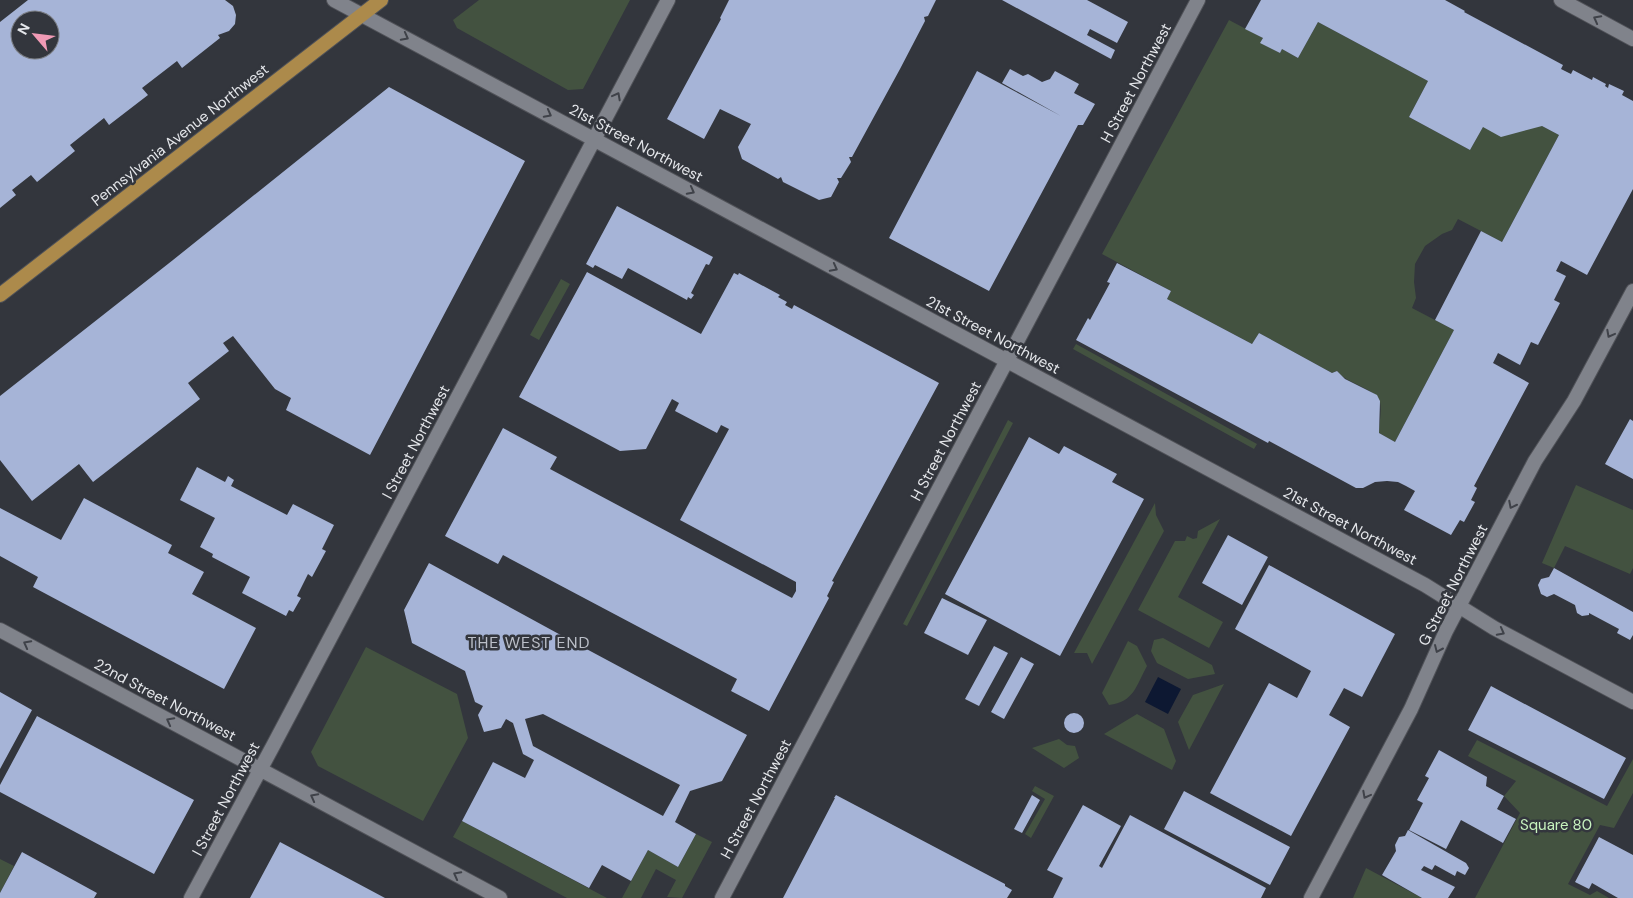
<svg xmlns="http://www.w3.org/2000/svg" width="1633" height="898" font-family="'DM Sans',sans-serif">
	<rect width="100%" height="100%" fill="#33363d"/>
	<path fill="#435240" d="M479,0H630L583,89L568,90L457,28L453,20Z
		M1229,20L1263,38L1261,43L1280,53L1282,49L1298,58L1318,22L1428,81L1409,117L1470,150L1483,127L1542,126L1559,135L1502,242L1458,219L1452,230L1442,234L1425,246L1415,264L1414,282L1416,298L1412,308L1454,330L1395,442L1379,433C1379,424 1382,411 1380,402C1378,389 1346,384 1337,371L1332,373L1259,333L1252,344L1167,299L1171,291L1102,254Z
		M561,279L570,284L539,340L530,335Z
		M1076,344L1257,444L1254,449L1073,349Z
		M1008,420L1013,423L907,626L903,624Z
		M1576,485L1633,510V568L1630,574L1565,546L1554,568L1542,563Z
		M1155,503L1156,515L1164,531L1092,664L1087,653H1074Z
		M1220,519L1178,597L1223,622L1209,648L1138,610L1175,541H1185L1187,536L1193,539L1197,538L1198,531Z
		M1163,638L1212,665L1215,674L1188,679L1157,663L1151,651L1154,640Z
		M1128,641L1137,646L1147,666C1136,686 1134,702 1109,705L1102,693Z
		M366,647L457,694L468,738L423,821L318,766L311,752Z
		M1224,684L1189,750L1178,722L1193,695Z
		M1137,714L1164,729L1176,761L1172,770L1104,734Z
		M1059,739L1067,745L1075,746L1079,758L1064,768L1032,748Z
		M1477,740L1607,806L1633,759V793L1614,828L1600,825L1568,884L1590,895L1597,891L1609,898H1475L1520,813L1504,796L1516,781L1468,756Z
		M1035,786L1054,796L1031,838L1025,834L1045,799L1032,791Z
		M462,821L607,898H567L453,837Z
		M696,834L712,842L682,898L667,897L676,880L656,869L641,898H622L648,850L678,867Z
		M0,859L14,866L0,893Z
		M1366,868L1422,898H1353Z"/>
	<path fill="#0d1832" d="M1158,677L1181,689L1168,714L1145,702Z"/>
	<path fill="#a6b4d7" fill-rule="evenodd" d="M28,0H225L233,6L236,15L235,24L229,31L218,35L220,38L182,68L177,61L142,88L148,95L109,125L104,118L70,145L75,151L37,182L31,175L12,190L16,195L0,208V22ZM20,20H50V50H20Z
		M729,0H936L928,16L924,17L925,21L900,69L852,157H849L851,162L841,178H837L839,182L831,197L819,200L783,182L781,177L778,179L742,159L738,147L751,124L720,109L704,139L667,119L721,19L720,18Z
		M1002,0H1087L1128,22L1117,43L1090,29L1087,35L1115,50L1111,59Z
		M1261,0H1445L1465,11L1464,12L1563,65L1561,69L1571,74L1573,70L1592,80L1593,77L1606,84L1605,86L1608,88L1609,84L1624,91L1622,95L1633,101V189L1587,275L1561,261L1556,271L1566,276L1554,300L1560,303L1538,345L1531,342L1520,365L1498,353L1493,363L1529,383L1474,486L1477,488L1471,500L1475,502L1464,522L1460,520L1451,535L1404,510L1415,491L1406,486L1398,482L1387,481L1375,482L1363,488H1356L1269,441L1268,443L1076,340L1088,318L1090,320L1110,283L1107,282L1117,263L1171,291L1167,299L1252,344L1259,333L1332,373L1337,371L1345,379L1377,395L1380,401L1379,433L1395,442L1454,330L1435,320L1481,231L1502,242L1559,135L1542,126L1501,137L1483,127L1470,150L1409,117L1428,81L1318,22L1298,58L1282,49L1280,53L1260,43L1263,38L1245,29Z
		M1010,69L1023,76L1028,74L1042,82L1050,79L1055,71L1079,84L1074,93L1095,104L1083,125H1078L989,291L889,238L977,71L1061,116L1002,83Z
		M389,87L525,161L370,455L286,410L291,398L275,389L233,336L223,343L229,351L188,383L200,399L93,482L79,464L32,501L0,460V396L173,260Z
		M617,206L713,257L709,265L706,264L691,293L694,295L691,299L688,297L687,300L628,268L622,279L595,265L593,268L586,264Z
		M587,272L701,334L734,273L738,275L739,273L780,295L778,297L787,302L785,305L792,309L794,305L939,383L832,581L834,582L827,596L829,598L769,711L731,691L737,679L503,555L498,564L445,536L503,428L557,457L550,469L792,598L796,591V582L680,520L729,429L721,425L717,433L675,411L679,403L672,399L646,449L620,451L519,397Z
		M1630,419L1633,421V479L1605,464Z
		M1029,437L1059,454L1064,446L1117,474L1112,482L1144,499L1060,656L945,594Z
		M197,467L225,482L228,476L234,480L231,486L287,515L293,504L334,525L322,549L326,551L312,577L308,574L297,596L301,598L293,612L289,610L286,616L242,593L250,577L212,557L213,554L200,547L215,518L180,500Z
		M84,498L172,545L168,553L204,572L192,594L256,628L224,689L33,587L38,577L0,556V508L61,540Z
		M1228,535L1268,557L1242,605L1202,583Z
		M429,563L579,645L747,735L722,781L690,791L675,822L696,834L678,867L648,850L631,881L602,865L589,888L462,821L493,762L525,778L534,760L523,754L513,723L506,719L501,728L484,732L478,715L483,706L475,702L465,671L412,643L404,610ZM543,714L680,785L663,816L533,746L525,719Z
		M1269,565L1395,634L1362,697L1344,688L1329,715L1350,727L1291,836L1210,793L1269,683L1297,698L1311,671L1235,629Z
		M1554,568L1633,612V635L1630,640L1617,633L1619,629L1589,613V615L1582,616L1577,613L1575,605L1554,594L1547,597L1541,594L1538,585L1541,579L1549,577Z
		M942,598L987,620L968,655L924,633Z
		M994,646L1008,653L979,706L965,699Z
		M1021,657L1034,664L1004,719L991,712Z
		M1491,686L1626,758L1604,799L1468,730Z
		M0,692L32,710L0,769Z
		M1064 723a10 10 0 1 1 20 0a10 10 0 1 1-20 0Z
		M37,716L194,800L154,874L0,792V785Z
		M1439,750L1487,777L1486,786L1504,796L1497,809L1516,819L1503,843L1461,820L1446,849L1409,830L1423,803L1417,800L1429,778L1425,776Z
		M1184,791L1290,847L1270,885L1164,829Z
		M836,795L1005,884V886L1012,890L1007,898H783L835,798H834Z
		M1032,795L1040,800L1022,833L1014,829Z
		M1083,805L1121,826L1099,866L1102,868L1130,815L1266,888L1261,898H1053L1063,878L1047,870Z
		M1408,830L1466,863L1469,868L1465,875L1457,871L1455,876L1435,865L1432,870L1424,866L1421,870L1455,887L1448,898H1422L1382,875L1396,851L1395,845L1399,837L1405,836Z
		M1599,837L1633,855V898H1618L1592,883L1589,889L1575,882Z
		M280,842L385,898H250Z
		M22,852L97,893L94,898H0V893Z"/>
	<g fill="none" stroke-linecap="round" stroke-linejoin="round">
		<g stroke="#505258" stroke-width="16">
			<path id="tertiary" d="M334,0L1425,585L1494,628L1633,702
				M1561,0L1633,39
				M0,630L500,898
				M191,898L274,744L668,0
				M722,898L1198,0
				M1311,898L1411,709L1446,631L1535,461L1574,401L1633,291"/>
		</g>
		<g stroke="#505258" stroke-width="16">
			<path id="primary" d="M0,295L381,0"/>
		</g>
		<use href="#tertiary" stroke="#80838b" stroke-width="14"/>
		<use href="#primary" stroke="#ac8a4b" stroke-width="14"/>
	</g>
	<defs><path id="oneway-chevron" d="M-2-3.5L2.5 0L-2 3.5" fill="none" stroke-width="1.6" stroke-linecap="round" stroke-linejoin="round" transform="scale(1.25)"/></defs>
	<g stroke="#3f4249">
		<use href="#oneway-chevron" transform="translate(1597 19) rotate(-152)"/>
		<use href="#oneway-chevron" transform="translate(405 37) rotate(28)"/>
		<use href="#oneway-chevron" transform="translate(617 96) rotate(-62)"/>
		<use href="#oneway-chevron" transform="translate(548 114) rotate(28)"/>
		<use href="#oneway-chevron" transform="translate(691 191) rotate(28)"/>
		<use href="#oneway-chevron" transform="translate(834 268) rotate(28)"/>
		<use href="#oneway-chevron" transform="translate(1610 334) rotate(118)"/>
		<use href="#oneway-chevron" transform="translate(1512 505) rotate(117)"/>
		<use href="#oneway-chevron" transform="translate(1501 632) rotate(28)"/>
		<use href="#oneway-chevron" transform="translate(27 644) rotate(-152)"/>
		<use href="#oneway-chevron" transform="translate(1438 649) rotate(114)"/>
		<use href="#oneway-chevron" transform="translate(170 721) rotate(-152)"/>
		<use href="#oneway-chevron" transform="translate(1366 795) rotate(118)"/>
		<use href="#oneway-chevron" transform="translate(314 797) rotate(-152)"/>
		<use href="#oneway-chevron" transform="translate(457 875) rotate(-152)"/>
	</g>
	<g text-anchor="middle" stroke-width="5" stroke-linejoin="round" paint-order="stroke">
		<g font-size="15" fill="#e5e7eb" stroke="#33363d">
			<text transform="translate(1136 83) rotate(-62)" y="5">H Street Northwest</text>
			<text transform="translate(180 135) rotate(-38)" y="5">Pennsylvania Avenue Northwest</text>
			<text transform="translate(636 143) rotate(28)" y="5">21st Street Northwest</text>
			<text transform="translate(993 335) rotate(28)" y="5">21st Street Northwest</text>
			<text transform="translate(946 441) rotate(-62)" y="5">H Street Northwest</text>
			<text transform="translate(416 442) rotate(-62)" y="5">I Street Northwest</text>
			<text transform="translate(1350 526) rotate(28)" y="5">21st Street Northwest</text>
			<text transform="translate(1453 585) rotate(-63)" y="5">G Street Northwest</text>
			<text transform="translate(165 700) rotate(28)" y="5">22nd Street Northwest</text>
			<text transform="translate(226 799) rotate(-62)" y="5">I Street Northwest</text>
			<text transform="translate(756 799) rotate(-62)" y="5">H Street Northwest</text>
		</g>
		<g font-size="15" fill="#c7f2be" stroke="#33363d">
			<text x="1556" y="830">Square 80</text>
		</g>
		<g font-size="16" letter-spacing="1" fill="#bbbfc8" stroke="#33363d">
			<text x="529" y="648">THE WEST END</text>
		</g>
	</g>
	<g transform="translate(35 35) rotate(298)"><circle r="24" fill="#33363d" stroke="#7a7d83"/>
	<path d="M0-4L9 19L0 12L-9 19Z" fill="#f09ab5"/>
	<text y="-8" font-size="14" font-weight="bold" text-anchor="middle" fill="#e5e7eb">N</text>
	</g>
</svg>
